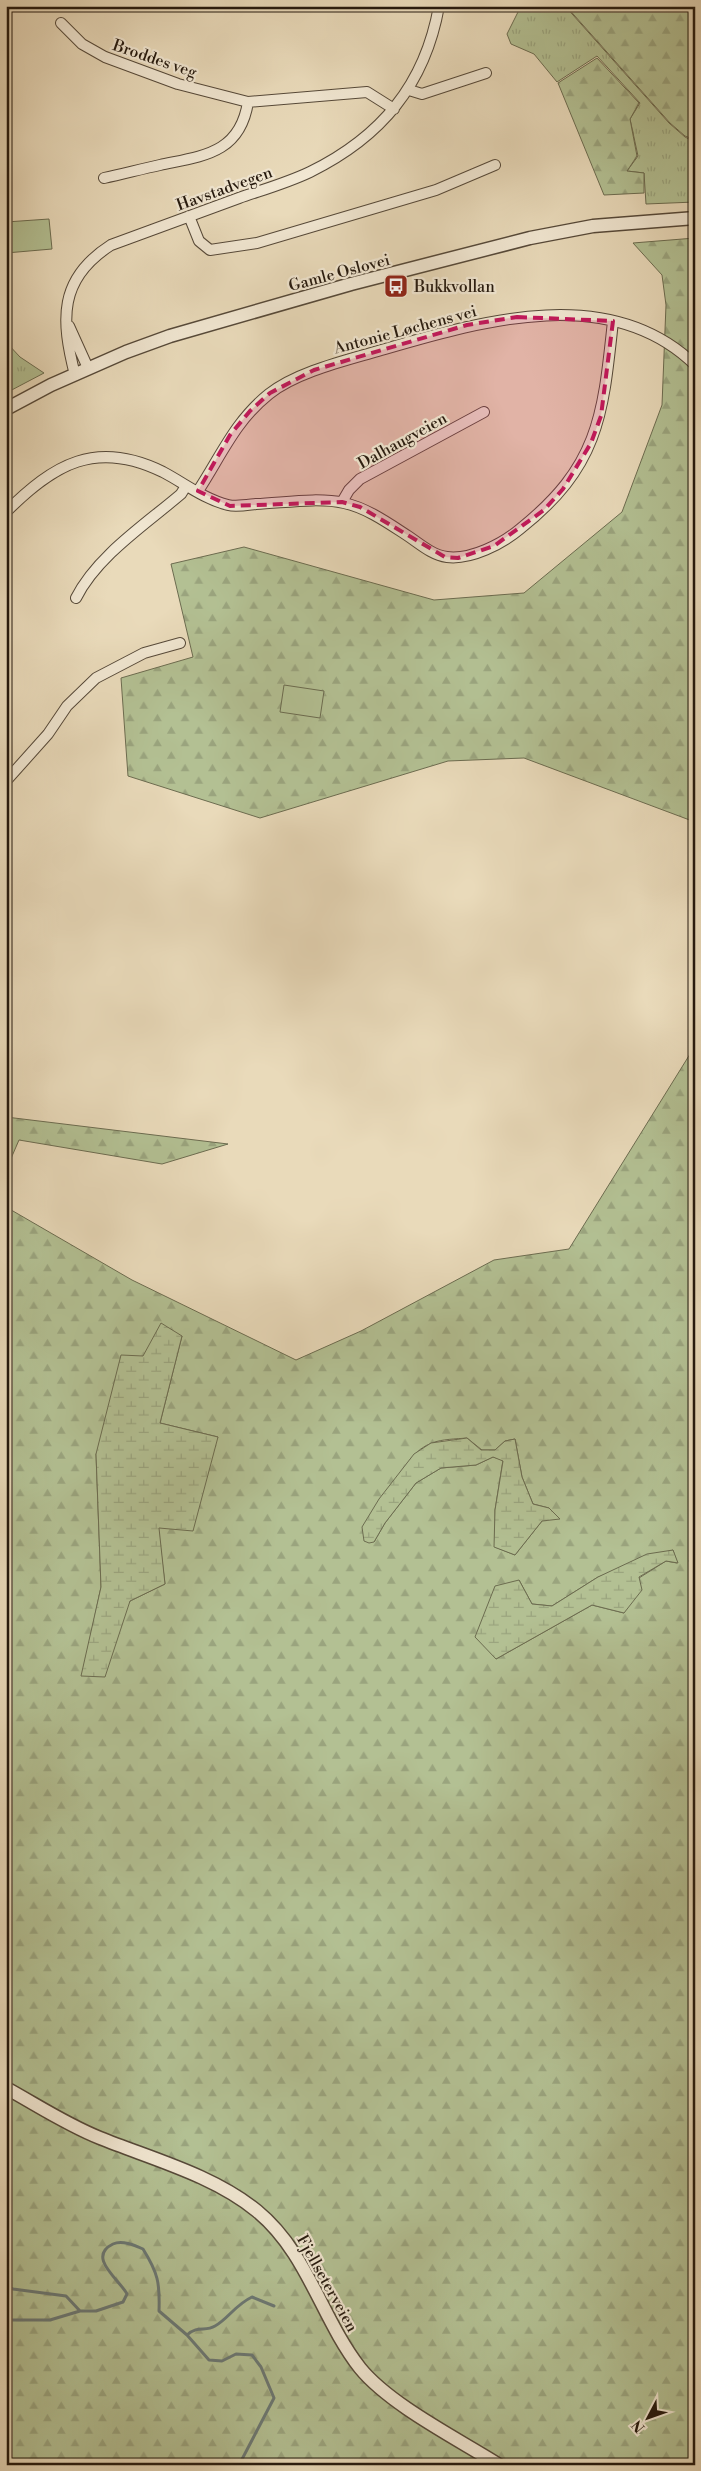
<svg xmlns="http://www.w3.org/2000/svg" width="701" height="2471" font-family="'Libre Bodoni',serif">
	<defs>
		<pattern id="grass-tufts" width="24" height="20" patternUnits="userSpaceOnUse" patternTransform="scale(1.25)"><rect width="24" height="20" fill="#b3c093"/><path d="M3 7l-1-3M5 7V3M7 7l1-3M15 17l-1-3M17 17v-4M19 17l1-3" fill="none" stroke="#9aa47e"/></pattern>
		<pattern id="forest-firs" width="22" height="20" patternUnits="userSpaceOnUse" patternTransform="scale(1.25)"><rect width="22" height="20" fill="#b3c093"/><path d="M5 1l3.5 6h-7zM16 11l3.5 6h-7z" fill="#9aa47e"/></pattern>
		<pattern id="wetland-marsh" width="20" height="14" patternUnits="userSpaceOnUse" patternTransform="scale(1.25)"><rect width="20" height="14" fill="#b3c093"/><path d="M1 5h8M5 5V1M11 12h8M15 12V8" fill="none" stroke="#9aa47e"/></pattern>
	</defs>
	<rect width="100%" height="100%" fill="#e9daba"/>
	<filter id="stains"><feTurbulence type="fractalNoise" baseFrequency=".004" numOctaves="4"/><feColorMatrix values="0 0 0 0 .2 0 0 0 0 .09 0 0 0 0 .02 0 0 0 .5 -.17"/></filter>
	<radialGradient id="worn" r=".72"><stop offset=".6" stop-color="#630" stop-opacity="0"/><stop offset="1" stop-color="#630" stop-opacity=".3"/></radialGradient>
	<path fill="url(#grass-tufts)" stroke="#6c6c50" d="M521,6H565L669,123L685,137L695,142V202L646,204L644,173L627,171L638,156L630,119L640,103L597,56L557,82L534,54L511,44L507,34Z
		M6,342L20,357L44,373L6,393Z"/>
	<path fill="url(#forest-firs)" stroke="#6c6c50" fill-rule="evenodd" d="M566,6H695V140L685,136L670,123Z
		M597,58L639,103L630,119L637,156L627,171L644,173V193L604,195L558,83Z
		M695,238V822L524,758L448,761L260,818L128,776L121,678L193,657L171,564L244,547L434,600L524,593L622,512L662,405L666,305L662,275L633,243Z
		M695,1046V2465H6V1207L132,1280L296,1360L361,1331L494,1260L569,1249ZM182,1336L160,1423L218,1437L158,1528L165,1584L130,1601L82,1676L101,1587L96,1454ZM467,1438L482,1450H495L505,1441L515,1439L522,1477L533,1504L549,1508L542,1521L515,1555L495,1547V1510L503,1460L493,1457L476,1465L441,1468L416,1483L385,1523L374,1542C386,1512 399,1454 432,1443C442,1439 456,1439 467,1438ZM673,1550L677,1563L666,1561L639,1578L624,1613L592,1605L496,1659L519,1580L532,1604L552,1606L598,1577Z
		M6,1117L228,1144L162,1164L19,1140L6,1170Z"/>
	<path fill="url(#wetland-marsh)" stroke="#6c6c50" d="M161,1323L182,1336L160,1423L218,1437L193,1531L159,1528L165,1584L130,1601L105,1677L81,1676L101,1587L96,1454L121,1355L143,1356Z
		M467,1438L481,1450H495L505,1441L515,1439L522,1477L533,1504L549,1508L560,1519L542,1521L515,1555L494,1547L495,1510L503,1461L493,1457L476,1465L441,1468L416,1483L385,1523L374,1542L369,1543L364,1541L362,1527L379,1499L414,1454L431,1443Z
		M673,1550L678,1563L666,1561L639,1577L642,1590L624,1613L592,1605L496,1659L475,1637L495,1586L519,1580L532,1604L552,1606L598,1577L647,1554Z"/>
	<path fill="#b3c093" stroke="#6c6c50" d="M49,219L52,249L6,253V222Z
		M284,685L324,691L320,718L280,712Z"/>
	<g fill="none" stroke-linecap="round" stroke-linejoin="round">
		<path stroke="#6b7874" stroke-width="3" d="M690,1561L695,1559
			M6,2286L13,2289L66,2296L80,2311
			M6,2320H50L80,2311H96L123,2302L127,2294C120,2280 86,2257 113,2244C122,2240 134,2245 143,2249C158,2273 160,2283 159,2311L187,2335L209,2360L222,2361L236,2354L252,2355L261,2367L274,2398L239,2465
			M187,2335C198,2325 205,2332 215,2326C228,2319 235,2305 252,2297L274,2306"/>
		<g stroke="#564939" stroke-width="12">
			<path id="minor" d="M61,23L82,44L105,57L178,84L248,102L367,92L394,109
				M409,90L422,94L486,73
				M104,178C123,174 141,169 160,165C202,156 240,154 248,102
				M189,216L199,241L210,250L257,243L436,190L495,165
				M69,326L88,368
				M75,375C61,320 58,279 111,245C153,230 196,214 239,198C262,190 287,183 310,172C381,137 425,85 439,6
				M198,491C221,456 235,421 269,394C297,372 344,361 378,351C478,322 609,281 695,365
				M342,502L349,490L360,479L484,412
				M6,512C54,464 96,439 163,472C184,483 204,499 228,505C236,507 247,505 256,504C283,503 317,497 344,503C367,508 388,523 408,536C420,544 432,555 447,557C471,560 502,544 520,529C599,466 603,416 613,321
				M76,598C97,556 146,524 181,494L186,486
				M6,781L48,734L67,706L96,678L144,653L180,643"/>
		</g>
		<g stroke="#564939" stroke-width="15">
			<path id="tertiary" d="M6,409L51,385L126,352L170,336L351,284L530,238L593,226L695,218
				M6,2088C37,2105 67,2125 100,2138C152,2159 213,2175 257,2211C308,2253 321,2318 360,2368C390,2405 458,2439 499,2465"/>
		</g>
		<use href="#minor" stroke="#f1e7d2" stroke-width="10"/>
		<use href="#tertiary" stroke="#f1e7d2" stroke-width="12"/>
	</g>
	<path fill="#c2185b" fill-opacity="0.2" stroke="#c2185b" stroke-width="4" stroke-dasharray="10 6" stroke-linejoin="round" d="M517,317L613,321L601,416L591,443L563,489L544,510L494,546L458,558L445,557L360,507L342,502L230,506L198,491L230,435L250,411L270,393L314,370L467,325Z"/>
	<defs>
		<g id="bus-square" transform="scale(1.25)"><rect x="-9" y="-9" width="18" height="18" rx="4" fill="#8f2418" stroke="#f1e7d2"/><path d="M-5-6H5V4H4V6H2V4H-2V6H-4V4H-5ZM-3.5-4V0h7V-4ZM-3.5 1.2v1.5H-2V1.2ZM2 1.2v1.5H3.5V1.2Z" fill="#fff"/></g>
	</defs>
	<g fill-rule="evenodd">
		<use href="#bus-square" x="396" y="286"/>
	</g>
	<g text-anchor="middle" stroke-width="4.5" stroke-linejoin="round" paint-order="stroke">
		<g font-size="16" fill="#25190e" stroke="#f1e7d2">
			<text transform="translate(155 58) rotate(19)" y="6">Broddes veg</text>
			<text transform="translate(224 188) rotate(-20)" y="6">Havstadvegen</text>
			<text transform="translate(339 272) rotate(-15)" y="6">Gamle Oslovei</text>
			<text transform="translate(405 329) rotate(-15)" y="6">Antonie Løchens vei</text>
			<text transform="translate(402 440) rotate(-29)" y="6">Dalhaugveien</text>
			<text transform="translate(328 2283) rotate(61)" y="6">Fjellseterveien</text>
		</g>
		<g font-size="16" fill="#25190e" stroke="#f1e7d2" text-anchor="start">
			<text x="414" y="292">Bukkvollan</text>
		</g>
	</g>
	<rect width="701" height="2471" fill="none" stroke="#e9daba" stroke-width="25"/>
	<rect x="8" y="8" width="686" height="2456" fill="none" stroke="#25190e" stroke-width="2.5"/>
	<rect x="12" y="12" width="676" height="2446" fill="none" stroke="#25190e"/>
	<g transform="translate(648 2418) rotate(229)" stroke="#f1e7d2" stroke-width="4" paint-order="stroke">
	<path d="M0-4L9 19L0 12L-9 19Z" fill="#25190e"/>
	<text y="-8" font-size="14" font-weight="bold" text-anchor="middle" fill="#25190e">N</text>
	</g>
	<rect width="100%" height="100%" filter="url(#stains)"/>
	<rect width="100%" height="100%" fill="url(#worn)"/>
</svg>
